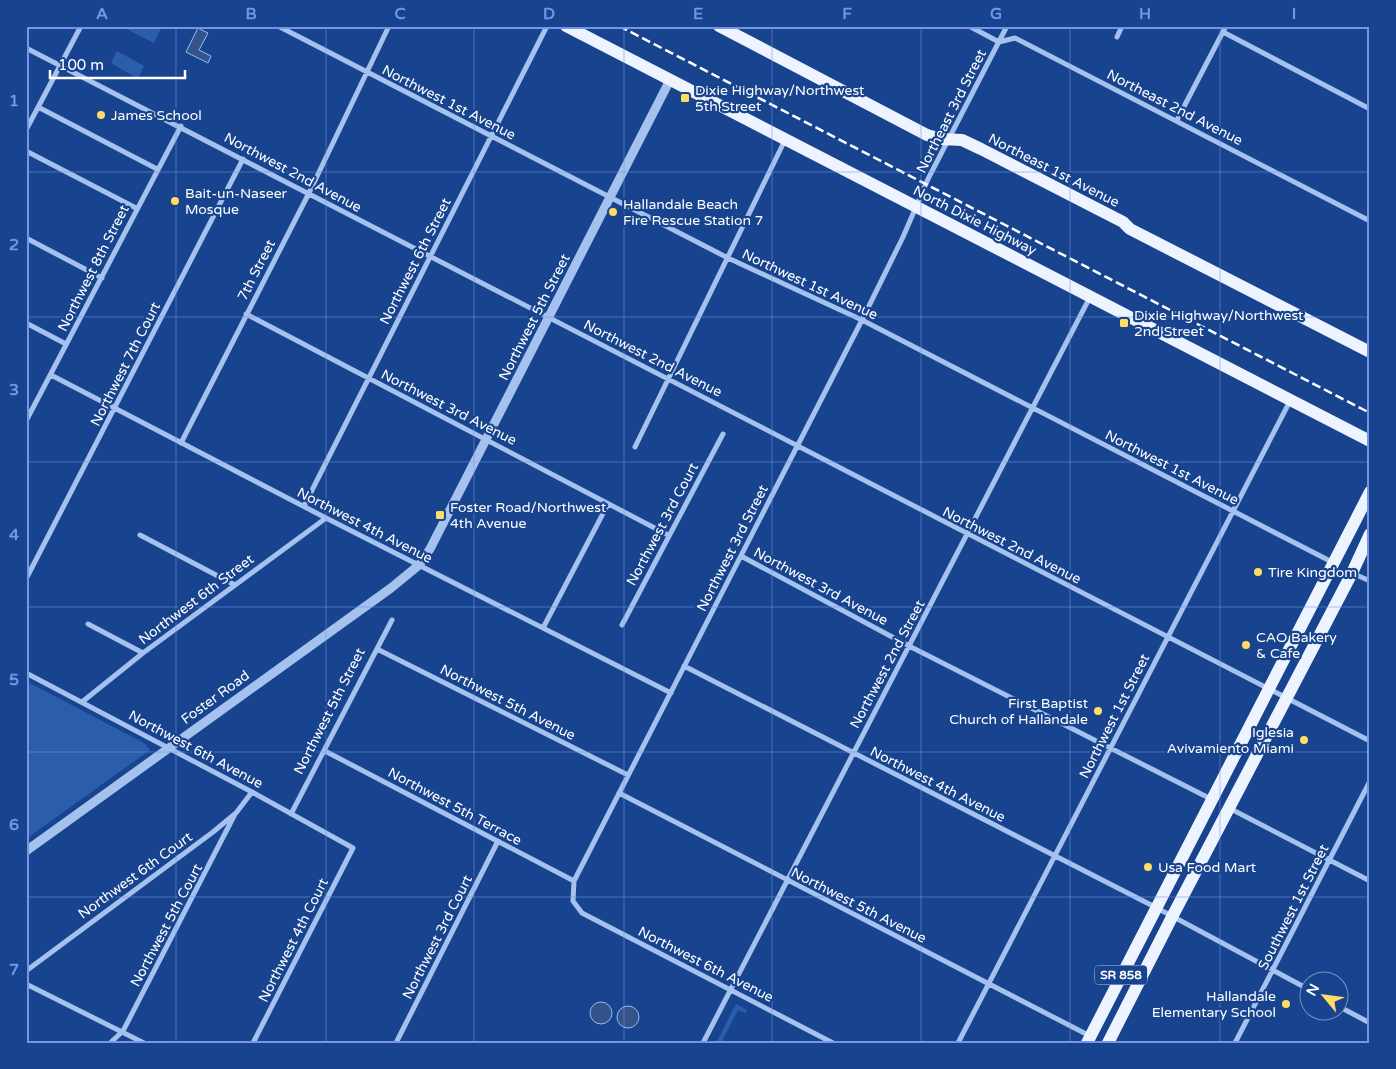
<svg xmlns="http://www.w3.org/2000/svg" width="1396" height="1069" font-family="'Varela Round',sans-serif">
	<rect width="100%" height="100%" fill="#18448f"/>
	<path fill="#2b5dad" d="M121,26H162L154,43Z
		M117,51L144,66L138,79L111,63Z
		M26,681L144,743L150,750L26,839Z
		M736,1004L747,1010L745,1013L738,1010L721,1043H716Z"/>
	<path fill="#33538a" stroke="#97bbf1" d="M198,28L208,33L199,50L211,56L208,63L186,52Z
		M590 1013a11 11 0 1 1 22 0a11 11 0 1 1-22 0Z
		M617 1017a11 11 0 1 1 22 0a11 11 0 1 1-22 0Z"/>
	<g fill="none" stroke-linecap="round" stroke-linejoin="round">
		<path stroke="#a5c2ef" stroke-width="5" d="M278,26L728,258L862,320L1332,562
			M969,26L999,42L1015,38L1370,221
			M1223,32L1370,109
			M1117,37L1122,26
			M26,48L1370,741
			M38,107L157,169
			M1177,120L1226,26
			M26,130L81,26
			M26,151L136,208
			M26,238L102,278
			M246,314L668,535
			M26,323L66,344
			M51,375L326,518L671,693
			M26,421L181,126
			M181,443L309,193L389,26
			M635,447L785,140
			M304,506L547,26
			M140,535L235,585
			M741,556L909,646L1211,799
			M1352,573L1370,581
			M26,579L243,159
			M88,624L143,653
			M622,625L723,434
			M543,628L608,504
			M377,649L628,775
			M684,666L1155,907L1308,989
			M26,673L252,792L353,848L253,1043
			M82,702L143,653L326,518
			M325,751L574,881
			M619,793L1090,1036
			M1229,808L1370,881
			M291,814L392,620
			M26,971L213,832L236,813L252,792
			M26,984L144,1043
			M1338,1006L1370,1023
			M110,1043L123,1031L234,816
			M396,1043L498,841
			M703,1043L1090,297
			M833,1043L582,913L573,901L574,881L862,320L903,237L928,179L1007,26
			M958,1043L1290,401
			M1235,1043L1370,781"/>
		<path stroke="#a5c2ef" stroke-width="9" d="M26,851L391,588L419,565L430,549L670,80"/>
		<path stroke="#edf3ff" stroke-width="12" d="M566,26L1370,441
			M719,26L927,135L941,139L962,140L981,149L1123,222L1130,229L1370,352
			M1087,1043L1370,492
			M1108,1043L1172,917L1352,573L1370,534"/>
		<path stroke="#fff" stroke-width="2.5" stroke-dasharray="9 4" stroke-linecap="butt" d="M619,26L1370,413"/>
	</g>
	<path fill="none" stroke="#7795e8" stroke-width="1" stroke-opacity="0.55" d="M176,26V1043M326,26V1043M474,26V1043M624,26V1043M772,26V1043M921,26V1043M1070,26V1043M1220,26V1043M26,172H1370M26,317H1370M26,462H1370M26,607H1370M26,752H1370M26,897H1370"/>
	<g fill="#ffdc63" stroke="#18448f" stroke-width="2">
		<rect x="680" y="93" width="10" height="10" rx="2.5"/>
		<circle cx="101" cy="115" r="5"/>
		<circle cx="175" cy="201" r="5"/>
		<circle cx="613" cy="212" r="5"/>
		<rect x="1119" y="318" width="10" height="10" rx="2.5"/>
		<rect x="435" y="510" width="10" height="10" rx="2.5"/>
		<circle cx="1258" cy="572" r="5"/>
		<circle cx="1246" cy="645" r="5"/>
		<circle cx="1098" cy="711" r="5"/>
		<circle cx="1304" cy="740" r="5"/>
		<circle cx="1148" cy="867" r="5"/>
		<circle cx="1286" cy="1004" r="5"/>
	</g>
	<g text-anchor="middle" stroke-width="4.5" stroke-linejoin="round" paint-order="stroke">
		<rect fill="#18448f" stroke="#bac7dd" stroke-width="1" x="1095" y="965.5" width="52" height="19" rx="4"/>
		<g font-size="12" font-weight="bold" fill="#fff">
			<text x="1121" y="979">SR 858</text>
		</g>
		<g font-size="14" fill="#fff" stroke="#18448f" text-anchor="start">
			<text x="695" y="95">Dixie Highway/Northwest<tspan x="695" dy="16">5th Street</tspan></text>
			<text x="111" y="120">James School</text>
			<text x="185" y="198">Bait-un-Naseer<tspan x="185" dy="16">Mosque</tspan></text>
			<text x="623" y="209">Hallandale Beach<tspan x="623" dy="16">Fire Rescue Station 7</tspan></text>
			<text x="1134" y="320">Dixie Highway/Northwest<tspan x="1134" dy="16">2nd Street</tspan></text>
			<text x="450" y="512">Foster Road/Northwest<tspan x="450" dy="16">4th Avenue</tspan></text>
			<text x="1268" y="577">Tire Kingdom</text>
			<text x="1256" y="642">CAO Bakery<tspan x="1256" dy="16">&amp; Cafe</tspan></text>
			<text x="1088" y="708" text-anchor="end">First Baptist<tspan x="1088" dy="16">Church of Hallandale</tspan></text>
			<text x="1294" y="737" text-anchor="end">Iglesia<tspan x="1294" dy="16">Avivamiento Miami</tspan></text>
			<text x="1158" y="872">Usa Food Mart</text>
			<text x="1276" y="1001" text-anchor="end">Hallandale<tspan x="1276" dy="16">Elementary School</tspan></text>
		</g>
		<g font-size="14" fill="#fff" stroke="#18448f">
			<text transform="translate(449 102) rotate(27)" y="5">Northwest 1st Avenue</text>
			<text transform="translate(1175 107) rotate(27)" y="5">Northeast 2nd Avenue</text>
			<text transform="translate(951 111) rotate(-63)" y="5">Northeast 3rd Street</text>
			<text transform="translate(1054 170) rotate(27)" y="5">Northeast 1st Avenue</text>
			<text transform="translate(293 172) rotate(28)" y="5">Northwest 2nd Avenue</text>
			<text transform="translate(975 220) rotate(27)" y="5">North Dixie Highway</text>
			<text transform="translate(415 261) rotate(-63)" y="5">Northwest 6th Street</text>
			<text transform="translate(93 268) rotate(-63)" y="5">Northwest 8th Street</text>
			<text transform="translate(256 270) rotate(-63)" y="5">7th Street</text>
			<text transform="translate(810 284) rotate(25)" y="5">Northwest 1st Avenue</text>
			<text transform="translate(534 317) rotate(-63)" y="5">Northwest 5th Street</text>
			<text transform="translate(653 358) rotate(27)" y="5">Northwest 2nd Avenue</text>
			<text transform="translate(125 364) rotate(-63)" y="5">Northwest 7th Court</text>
			<text transform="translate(449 407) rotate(27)" y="5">Northwest 3rd Avenue</text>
			<text transform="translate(1172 467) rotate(27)" y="5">Northwest 1st Avenue</text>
			<text transform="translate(662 524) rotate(-62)" y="5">Northwest 3rd Court</text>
			<text transform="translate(365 525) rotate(27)" y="5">Northwest 4th Avenue</text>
			<text transform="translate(1012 545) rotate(27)" y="5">Northwest 2nd Avenue</text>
			<text transform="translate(732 548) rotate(-63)" y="5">Northwest 3rd Street</text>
			<text transform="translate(821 586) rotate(28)" y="5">Northwest 3rd Avenue</text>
			<text transform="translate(196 599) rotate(-37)" y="5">Northwest 6th Street</text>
			<text transform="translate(887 664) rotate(-62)" y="5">Northwest 2nd Street</text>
			<text transform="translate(215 697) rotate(-36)" y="5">Foster Road</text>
			<text transform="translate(508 702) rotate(27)" y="5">Northwest 5th Avenue</text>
			<text transform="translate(329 711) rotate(-63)" y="5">Northwest 5th Street</text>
			<text transform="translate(1114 716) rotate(-63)" y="5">Northwest 1st Street</text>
			<text transform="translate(196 749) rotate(28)" y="5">Northwest 6th Avenue</text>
			<text transform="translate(938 784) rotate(27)" y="5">Northwest 4th Avenue</text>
			<text transform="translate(455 806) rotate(28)" y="5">Northwest 5th Terrace</text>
			<text transform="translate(135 875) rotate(-36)" y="5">Northwest 6th Court</text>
			<text transform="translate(859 905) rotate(27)" y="5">Northwest 5th Avenue</text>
			<text transform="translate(1293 907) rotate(-63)" y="5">Southwest 1st Street</text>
			<text transform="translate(166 925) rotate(-62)" y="5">Northwest 5th Court</text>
			<text transform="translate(437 937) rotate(-63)" y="5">Northwest 3rd Court</text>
			<text transform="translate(293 940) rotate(-63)" y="5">Northwest 4th Court</text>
			<text transform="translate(706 964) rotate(27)" y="5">Northwest 6th Avenue</text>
		</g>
	</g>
	<rect width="1396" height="1069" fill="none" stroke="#18448f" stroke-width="55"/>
	<g transform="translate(1324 996) rotate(299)"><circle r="24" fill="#18448f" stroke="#748fbc"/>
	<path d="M0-4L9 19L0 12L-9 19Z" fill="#ffdc63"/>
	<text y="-8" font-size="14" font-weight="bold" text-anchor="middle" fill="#ffffff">N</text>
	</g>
	<path d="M50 70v8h135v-8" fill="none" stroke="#ffffff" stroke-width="2.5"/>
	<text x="58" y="70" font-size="15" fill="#ffffff" stroke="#18448f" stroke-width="4" paint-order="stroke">100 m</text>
	<rect x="28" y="28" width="1340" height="1014" fill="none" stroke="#7795e8" stroke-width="2"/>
	<g font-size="16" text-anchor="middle" font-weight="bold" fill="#7795e8">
		<text x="102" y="19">A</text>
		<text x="251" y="19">B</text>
		<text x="400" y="19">C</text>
		<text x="549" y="19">D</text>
		<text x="698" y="19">E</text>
		<text x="847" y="19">F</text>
		<text x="996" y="19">G</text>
		<text x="1145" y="19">H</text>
		<text x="1294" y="19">I</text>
		<text x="14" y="106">1</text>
		<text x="14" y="250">2</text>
		<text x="14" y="395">3</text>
		<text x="14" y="540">4</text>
		<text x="14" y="685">5</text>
		<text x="14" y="830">6</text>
		<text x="14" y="975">7</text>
	</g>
</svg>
